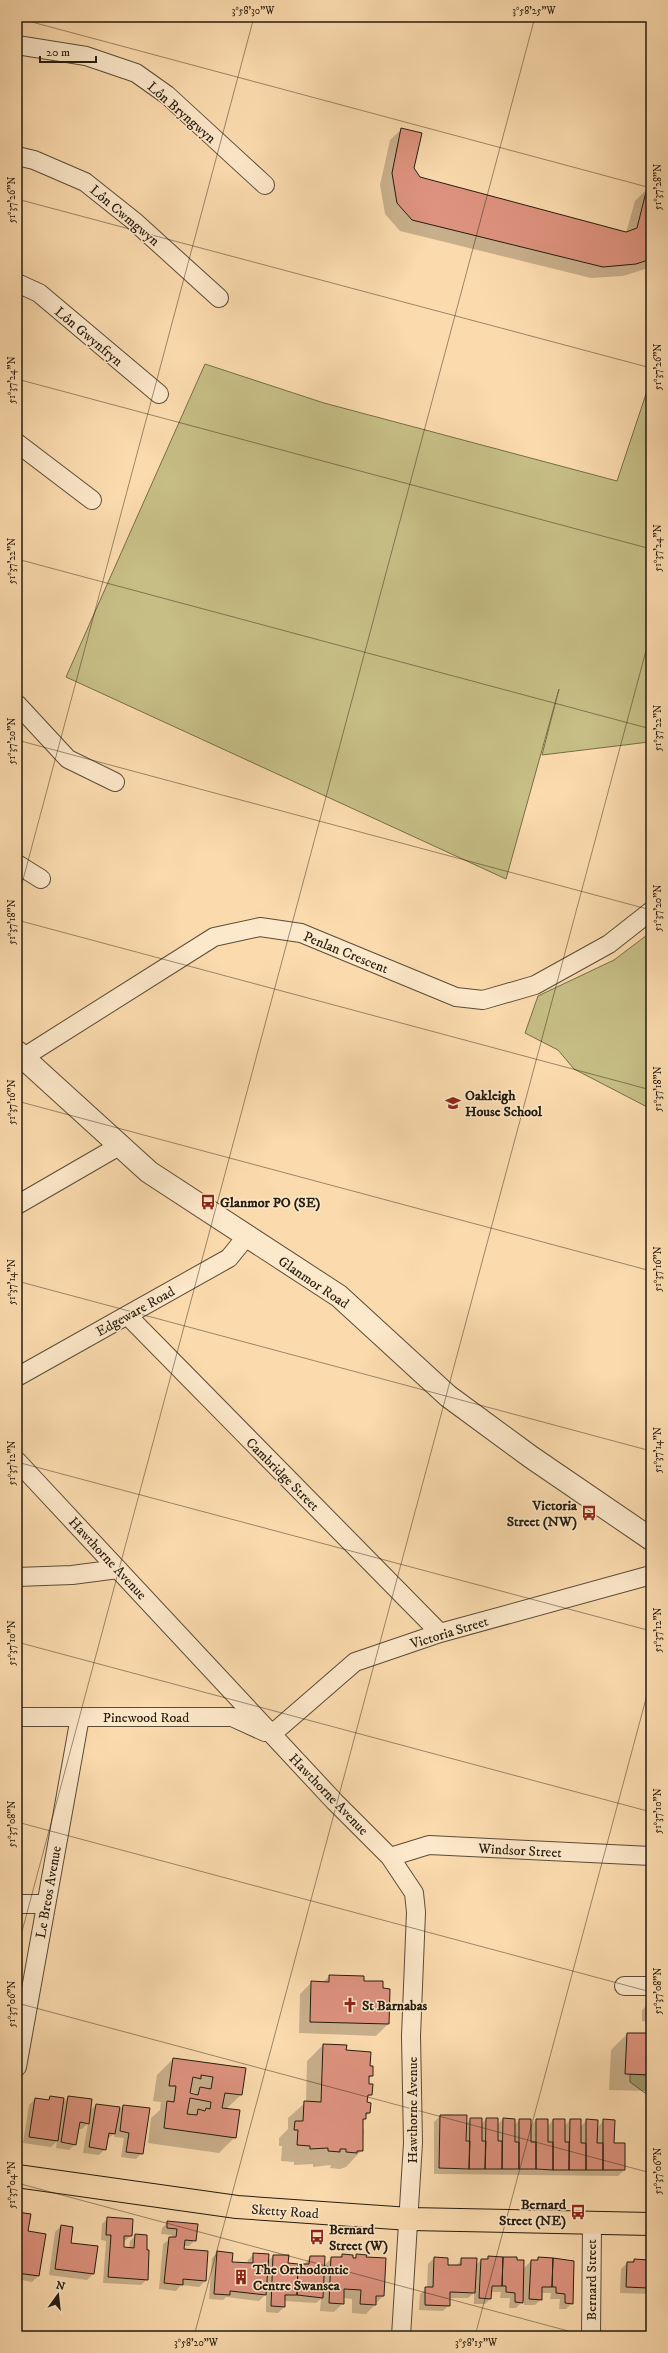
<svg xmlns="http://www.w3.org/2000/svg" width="668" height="2353" font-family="'IM FELL DW Pica',serif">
	<rect width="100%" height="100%" fill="#fbdbae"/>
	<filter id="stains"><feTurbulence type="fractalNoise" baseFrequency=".005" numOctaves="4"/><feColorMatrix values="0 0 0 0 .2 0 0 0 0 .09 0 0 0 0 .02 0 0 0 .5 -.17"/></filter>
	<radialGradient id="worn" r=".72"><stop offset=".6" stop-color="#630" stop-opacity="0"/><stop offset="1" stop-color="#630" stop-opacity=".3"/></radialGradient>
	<path fill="#c6be85" stroke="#766d4a" d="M205,364L324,403L617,481L651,379V737L649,742L542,755L559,689L506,879L66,677Z
		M651,932V1109L574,1069L558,1050L525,1033L538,996L614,960Z
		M630,2074L651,2075V2093H645L630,2082Z"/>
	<path fill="#0003" fill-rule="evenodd" d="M402,129L412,169L420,178L626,233L635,201L647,189L651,190V267L623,276L591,278L400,231L385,214L380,185L390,140Z
		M330,1976L363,1982L388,2024L376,2036L299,2033L300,1994L312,1982H323Z
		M651,2001V2032H647V2022L642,2021V2010Z
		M627,2034H651V2091L609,2090L611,2050Z
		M323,2045L346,2046L345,2051L369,2067L372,2076L368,2079L371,2094L366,2099V2103L369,2113L364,2118L362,2128L364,2129L362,2150L346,2167L340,2169L330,2168L331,2165L313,2167V2164L294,2165V2162L281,2161L282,2146H279V2138L288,2129V2118L306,2102L307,2061Z
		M173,2059L244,2069L241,2095L226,2109L235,2137L219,2153L148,2143L151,2118L160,2110L161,2102L153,2101L157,2075ZM189,2092L196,2093L194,2095L189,2094Z
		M50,2097L63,2102L68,2097L89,2111L96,2105L119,2108L118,2111L124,2106L142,2153L136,2159L121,2157L124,2138L114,2137L115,2133L107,2139L105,2149L99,2155L83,2153L88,2123L82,2129H78L75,2144L69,2150L56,2148L57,2141L51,2147L23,2143L29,2105L35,2099L46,2101Z
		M440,2116L466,2124L470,2119L481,2125L486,2119L497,2125L503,2119L514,2125L520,2120L530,2126L536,2120L547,2127L553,2120L564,2126L570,2120L580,2127L587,2120L597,2128L604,2120L624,2170L618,2176L434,2174V2122Z
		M17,2213L27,2232L38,2276L32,2282L17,2279Z
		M108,2218L131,2236L123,2242V2248L129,2249L130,2241L136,2235L147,2279L141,2285L103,2283L106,2241L101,2240L102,2224Z
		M168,2222L195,2240L189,2246H183V2250L207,2252L205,2281L199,2287L181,2285L176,2291L159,2289L163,2244L171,2238L172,2235L161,2234L162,2228Z
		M61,2226L70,2244L93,2274L87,2280L49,2275L55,2232Z
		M218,2252L231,2263L247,2264L248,2260L254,2254L268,2261L273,2256L287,2264L304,2265L310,2257L323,2266L332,2258H339L342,2255L352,2260L357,2255L365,2258L383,2296L366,2314L352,2313V2299L343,2298V2303L334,2312L320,2311L321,2299L316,2303L284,2301V2307L278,2313L266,2312V2294L259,2301L226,2297L223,2300L209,2299L212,2258Z
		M489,2257L516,2261L523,2269L531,2261H535L539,2258L566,2259L572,2303L566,2309H559L560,2299H550L551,2293H541V2299L535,2305H524V2300L516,2308H509L510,2298H500L501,2292H491V2298L485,2304H474V2293L468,2298H449V2305L443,2311L419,2310L420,2294L427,2288L428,2264L434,2258L447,2266H456L462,2259L475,2266L481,2260H486Z
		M634,2260L651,2262V2294L620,2293L621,2269L627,2263H631Z"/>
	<path fill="#de937f" stroke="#261c0e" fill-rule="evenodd" d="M401,128L422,133L414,168L420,177L626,232L637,228L647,188L651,189V259L636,264L603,267L412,220L397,203L392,173Z
		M329,1975L364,1976V1981H383V1988L390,1989L389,2024L310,2022L311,1981L329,1982Z
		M627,2033H651V2075L625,2074Z
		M323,2044L347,2045L346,2050L371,2052L370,2066H373V2076H369V2084H373L372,2095H368L367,2102L371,2103L370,2113H366V2119H363V2151H357V2153L346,2152V2149H340V2152L328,2151V2148L310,2149V2146L297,2145L298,2130H294L295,2121H303L304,2101L321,2102Z
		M173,2058L246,2068L242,2095L225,2093L222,2108L240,2110L236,2138L164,2128L167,2101L174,2102L176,2086H169ZM201,2075L213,2077L211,2089L200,2087L198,2095L190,2093L193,2077L201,2079ZM190,2098L211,2102L210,2109L206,2108L205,2111L198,2109L197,2115L187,2114Z
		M50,2096L64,2098L58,2141L29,2137L35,2098L49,2100Z
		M68,2096L92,2099L89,2124L80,2122L76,2145L61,2142Z
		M96,2104L120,2107L115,2134L109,2133L106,2150L89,2147Z
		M123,2105L150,2108L143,2154L126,2152L129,2133L120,2131Z
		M440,2115H467L466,2141H470L469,2169L439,2168Z
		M470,2118H482V2141H486L485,2169H469Z
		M486,2118H498V2141H502V2169H485Z
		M503,2118L515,2119V2142H519V2169H502Z
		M519,2119H531V2142H536V2169H519Z
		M536,2119H548V2142H553V2170L536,2169Z
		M553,2119H565V2142H569V2170H553Z
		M570,2119H581V2143H586V2170H569Z
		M586,2119L598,2120L597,2143H603V2170H586Z
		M603,2119L615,2120L614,2143H625V2170H603Z
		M17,2212L31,2214L28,2231L46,2234L39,2276L17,2273Z
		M107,2217L133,2219L132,2236H124V2247L134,2248L135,2234L147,2235V2250H149L148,2280L108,2277L111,2235H106Z
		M167,2221L198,2224L196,2241L185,2240L184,2249L208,2251L206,2281L183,2279V2285L164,2283L169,2237H176L177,2229L167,2228Z
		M61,2225L73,2227L71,2243L98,2246L94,2274L55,2269Z
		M217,2251L233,2253L232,2262L253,2263V2253L269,2254L266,2295L230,2291V2295L214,2294Z
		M342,2254L353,2255V2258H356V2254L367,2255L366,2257L386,2258L384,2296H376V2305L360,2304L361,2290L344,2289V2304L329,2303L331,2257H342Z
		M273,2255H289L288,2263L298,2264L297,2295H285V2307L271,2306Z
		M310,2256H325L323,2298L297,2295L298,2264H309Z
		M488,2256L503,2257L502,2286H492L491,2299L479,2298L481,2259H488Z
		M434,2257L448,2258V2265H461V2258H477L475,2293L450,2292V2306L425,2305V2287H433Z
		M503,2257H517V2260H524L523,2303L515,2302V2293L506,2292V2286H502Z
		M538,2257L553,2258L552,2287H542V2300L529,2299L531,2260H538Z
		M553,2258L574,2261L573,2304L565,2303V2294L556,2293V2287H552Z
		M634,2259L649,2260L648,2288L626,2287L627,2262H634Z
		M649,2260H651V2288H648Z"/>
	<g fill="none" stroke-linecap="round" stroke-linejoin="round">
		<g stroke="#5b4c36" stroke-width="20">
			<path id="minor" d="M17,45L86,56L136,73L167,95L265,185
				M17,156L34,160L85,182L134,221L219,298
				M17,283L39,293L159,394
				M17,443L92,500
				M17,704L68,759L115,782
				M17,864L41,879
				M24,1057L214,937L260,927L301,933L456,997L483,1000L535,985L609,944L651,911
				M17,1205L119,1146
				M127,1315L440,1633
				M17,1377L229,1258L246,1237
				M17,1461L335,1802L390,1857L414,1893L416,1912L411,2036L413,2143L401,2336
				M17,1577L72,1575L118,1569
				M17,1717H232L265,1732
				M272,1734L355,1662L440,1633L651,1575
				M390,1857L429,1845L651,1856
				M17,1904H45
				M624,1986H651
				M17,2067L80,1717
				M591,2336L592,2224"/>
		</g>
		<g stroke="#5b4c36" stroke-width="24">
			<path id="tertiary" d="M17,1052L149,1172L339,1296L448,1396L531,1457L651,1539"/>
		</g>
		<g stroke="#261c0e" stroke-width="24">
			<path id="primary" d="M17,2176L237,2207L410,2219L651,2224"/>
		</g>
		<use href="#minor" stroke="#fce8ca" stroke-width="18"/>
		<use href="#tertiary" stroke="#fce8ca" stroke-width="22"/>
		<use href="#primary" stroke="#fbdbae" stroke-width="22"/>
	</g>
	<path fill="none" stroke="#261c0e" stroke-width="1" stroke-opacity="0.45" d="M17,18L651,188M17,199L651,368M17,379L651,549M17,559L651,729M17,740L651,910M17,902L254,17M17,920L651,1090M17,1101L651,1271M17,1281L651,1451M17,1462L651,1631M17,1642L651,1812M17,1822L651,1992M17,1950L535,17M17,2003L651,2173M17,2183L587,2336M194,2336L651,632M475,2336L651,1680"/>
	<defs>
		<g id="school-bare" transform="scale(1.2)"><path d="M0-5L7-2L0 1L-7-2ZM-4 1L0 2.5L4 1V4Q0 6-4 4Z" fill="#8f2418" stroke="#fce8ca" stroke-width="2.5" paint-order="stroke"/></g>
		<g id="bus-bare" transform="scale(1.2)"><path d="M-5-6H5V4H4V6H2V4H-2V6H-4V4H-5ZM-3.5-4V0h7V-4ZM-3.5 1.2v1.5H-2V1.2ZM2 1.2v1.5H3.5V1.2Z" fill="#8f2418" stroke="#fce8ca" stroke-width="2.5" paint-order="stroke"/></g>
		<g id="church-bare" transform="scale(1.2)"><path d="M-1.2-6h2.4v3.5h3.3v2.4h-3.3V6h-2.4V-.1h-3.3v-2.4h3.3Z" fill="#8f2418" stroke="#fce8ca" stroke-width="2.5" paint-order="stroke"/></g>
		<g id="building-bare" transform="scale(1.2)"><path d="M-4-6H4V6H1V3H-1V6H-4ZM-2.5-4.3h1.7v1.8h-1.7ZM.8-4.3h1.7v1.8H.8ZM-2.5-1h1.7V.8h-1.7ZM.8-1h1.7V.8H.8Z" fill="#8f2418" stroke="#fce8ca" stroke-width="2.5" paint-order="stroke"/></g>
	</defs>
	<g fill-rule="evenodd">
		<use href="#school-bare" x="453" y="1103"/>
		<use href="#bus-bare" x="208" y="1202"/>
		<use href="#bus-bare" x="589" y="1513"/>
		<use href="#church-bare" x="350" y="2005"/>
		<use href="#bus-bare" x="578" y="2212"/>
		<use href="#bus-bare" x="317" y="2237"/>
		<use href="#building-bare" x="241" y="2277"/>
	</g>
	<g text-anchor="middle" stroke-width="3" stroke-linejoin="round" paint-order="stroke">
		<g font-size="14" fill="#261c0e" stroke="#fce8ca">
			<text transform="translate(182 112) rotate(41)" y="5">Lôn Bryngwyn</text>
			<text transform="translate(125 215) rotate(40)" y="5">Lôn Cwmgwyn</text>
			<text transform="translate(89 336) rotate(40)" y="5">Lôn Gwynfryn</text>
			<text transform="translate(346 952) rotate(22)" y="5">Penlan Crescent</text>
			<text transform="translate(314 1282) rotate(34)" y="5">Glanmor Road</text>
			<text transform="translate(135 1311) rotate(-29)" y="5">Edgeware Road</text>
			<text transform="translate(283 1474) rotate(45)" y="5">Cambridge Street</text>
			<text transform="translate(108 1558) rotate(47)" y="5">Hawthorne Avenue</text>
			<text transform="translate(449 1632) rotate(-17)" y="5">Victoria Street</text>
			<text x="146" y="1722">Pinewood Road</text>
			<text transform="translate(329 1794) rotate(46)" y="5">Hawthorne Avenue</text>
			<text transform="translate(520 1850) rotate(3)" y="5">Windsor Street</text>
			<text transform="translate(48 1892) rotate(-80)" y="5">Le Breos Avenue</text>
			<text transform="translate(412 2110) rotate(-90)" y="5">Hawthorne Avenue</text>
			<text transform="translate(285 2211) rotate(4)" y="5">Sketty Road</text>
			<text transform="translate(591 2280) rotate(-90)" y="5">Bernard Street</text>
		</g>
		<g font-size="14" font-weight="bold" fill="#261c0e" stroke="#fce8ca" text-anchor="start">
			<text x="465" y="1100">Oakleigh<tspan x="465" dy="16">House School</tspan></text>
			<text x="220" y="1207">Glanmor PO (SE)</text>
			<text x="577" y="1510" text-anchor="end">Victoria<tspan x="577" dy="16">Street (NW)</tspan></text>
			<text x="362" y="2010">St Barnabas</text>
			<text x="566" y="2209" text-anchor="end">Bernard<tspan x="566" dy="16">Street (NE)</tspan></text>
			<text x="329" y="2234">Bernard<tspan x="329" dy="16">Street (W)</tspan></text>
			<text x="253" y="2274">The Orthodontic<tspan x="253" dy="16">Centre Swansea</tspan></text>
		</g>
	</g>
	<rect width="668" height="2353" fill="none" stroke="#fbdbae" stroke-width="44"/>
	<g transform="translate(58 2295) rotate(15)" stroke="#fce8ca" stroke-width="3" paint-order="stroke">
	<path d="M0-3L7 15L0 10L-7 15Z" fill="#261c0e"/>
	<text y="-6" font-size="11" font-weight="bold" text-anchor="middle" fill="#261c0e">N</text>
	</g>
	<path d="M40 56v6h56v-6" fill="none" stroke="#261c0e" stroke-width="2"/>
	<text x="46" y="56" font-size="12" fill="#261c0e" stroke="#fce8ca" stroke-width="3" paint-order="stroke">20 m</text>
	<rect x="22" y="22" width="624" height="2309" fill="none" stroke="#261c0e" stroke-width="1.5"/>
	<g font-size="10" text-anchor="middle" fill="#261c0e">
		<text x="253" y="14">3°58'30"W</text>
		<text x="534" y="14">3°58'25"W</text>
		<text transform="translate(657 187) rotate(-90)" y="4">51°37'28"N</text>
		<text transform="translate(11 200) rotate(-90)" y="4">51°37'26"N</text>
		<text transform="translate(657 367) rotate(-90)" y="4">51°37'26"N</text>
		<text transform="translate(11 380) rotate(-90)" y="4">51°37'24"N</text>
		<text transform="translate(657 548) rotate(-90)" y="4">51°37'24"N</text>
		<text transform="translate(11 561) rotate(-90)" y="4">51°37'22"N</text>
		<text transform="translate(657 728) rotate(-90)" y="4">51°37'22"N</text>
		<text transform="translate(11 741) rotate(-90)" y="4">51°37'20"N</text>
		<text transform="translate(657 908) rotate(-90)" y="4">51°37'20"N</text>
		<text transform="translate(11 922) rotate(-90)" y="4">51°37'18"N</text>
		<text transform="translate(657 1089) rotate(-90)" y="4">51°37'18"N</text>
		<text transform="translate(11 1102) rotate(-90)" y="4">51°37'16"N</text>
		<text transform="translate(657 1269) rotate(-90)" y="4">51°37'16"N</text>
		<text transform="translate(11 1282) rotate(-90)" y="4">51°37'14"N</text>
		<text transform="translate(657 1450) rotate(-90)" y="4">51°37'14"N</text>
		<text transform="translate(11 1463) rotate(-90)" y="4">51°37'12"N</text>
		<text transform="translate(657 1630) rotate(-90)" y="4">51°37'12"N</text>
		<text transform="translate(11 1643) rotate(-90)" y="4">51°37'10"N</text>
		<text transform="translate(657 1811) rotate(-90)" y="4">51°37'10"N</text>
		<text transform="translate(11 1824) rotate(-90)" y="4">51°37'08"N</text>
		<text transform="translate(657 1991) rotate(-90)" y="4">51°37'08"N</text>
		<text transform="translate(11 2004) rotate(-90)" y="4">51°37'06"N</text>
		<text transform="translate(657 2171) rotate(-90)" y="4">51°37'06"N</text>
		<text transform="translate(11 2185) rotate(-90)" y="4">51°37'04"N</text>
		<text x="196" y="2346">3°58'20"W</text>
		<text x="476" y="2346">3°58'15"W</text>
	</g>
	<rect width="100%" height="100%" filter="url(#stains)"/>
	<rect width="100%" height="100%" fill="url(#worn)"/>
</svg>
